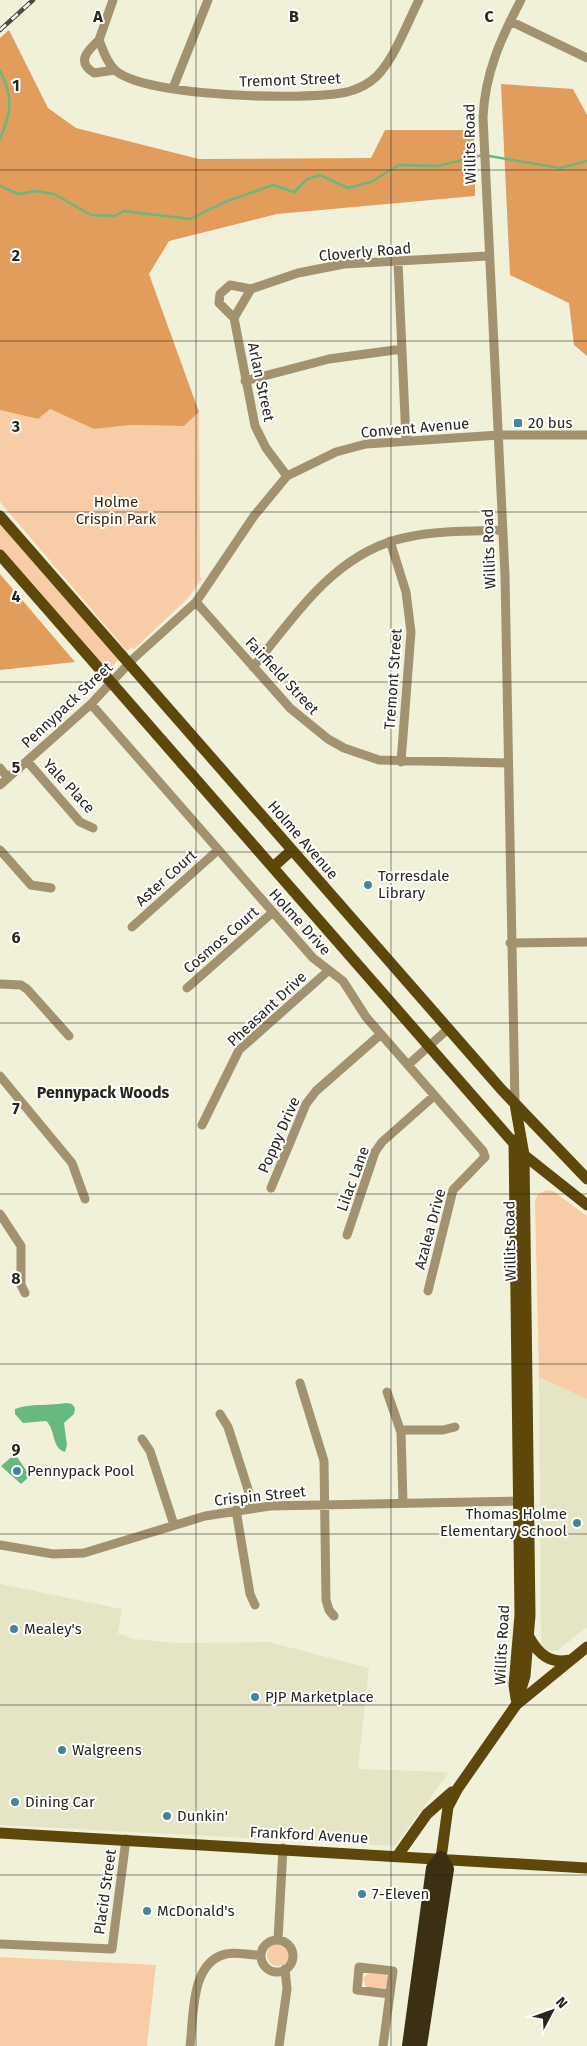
<svg xmlns="http://www.w3.org/2000/svg" width="587" height="2046" font-family="'Fira Sans',sans-serif">
	<rect width="100%" height="100%" fill="#f1f1d9"/>
	<path fill="#e5e5c5" d="M539,1377L587,1399V1627L557,1651H552L547,1650L542,1645L541,1639Z
		M0,1584L122,1609L118,1633L134,1639L177,1643L269,1642L369,1668L358,1769L449,1772L395,1846L0,1825Z"/>
	<path fill="#f7cca6" d="M50,409L94,429L131,425L184,426L199,412L200,577L202,579L187,599L134,649L131,647L127,651L0,502V410L38,419Z
		M0,522L119,659L107,672L0,550Z
		M546,1190L553,1191L587,1216V1399L539,1377L535,1201L538,1194Z
		M267 1955a11 11 0 1 1 22 0a11 11 0 1 1-22 0Z
		M0,1957L156,1965L147,2046H0Z
		M370,1972L386,1975L389,1980L386,1988L366,1987L363,1978Z"/>
	<path fill="#e29d5c" d="M9,30L48,108L76,128L199,159L371,158L385,130H474L475,196L277,214L169,241L149,274L199,412L184,426L131,425L94,429L50,409L38,419L0,410V38Z
		M501,84L573,89L587,115V356L574,345L569,303L510,275Z
		M0,574L75,662L0,670Z"/>
	<path fill="#67b980" d="M67,1403L72,1404L75,1408L74,1414L64,1423L67,1445L65,1452C51,1448 56,1429 46,1421L23,1423L15,1414V1409C29,1403 52,1406 67,1403Z
		M15,1454L30,1476L21,1484L1,1466Z"/>
	<g fill="none" stroke-linecap="round" stroke-linejoin="round">
		<path stroke="#67b980" stroke-width="2.5" d="M0,71C14,98 11,113 0,139
			M0,186L18,194L35,191L54,194L91,215L114,216L124,211L190,219L225,202L273,185L294,192L307,179L320,175L348,188L371,182L399,165L438,166L483,155L560,168L587,161"/>
		<path stroke="#a2926f" stroke-width="9" d="M113,0L99,40C103,50 107,63 115,70C144,97 306,101 347,92C355,90 364,86 371,81C392,66 407,23 419,0
			M510,21L587,58
			M99,40C87,51 76,62 94,73L115,70
			M173,88L208,0
			M398,262L406,440
			M251,289L234,318L255,426L266,448L287,476
			M234,318L219,303L220,294L230,285L251,289L298,273L344,264L488,256
			M245,381L329,359L402,349
			M390,541L406,592L411,632L401,762
			M196,602L290,708L328,739L344,748L379,760L508,763
			M253,667C297,614 336,551 408,537C439,530 472,532 503,530
			M91,704L313,958L343,981L366,1017L483,1151L485,1157L453,1190L428,1291
			M27,761L80,822L93,828
			M0,768L8,778
			M0,785L91,704L134,658L196,602L254,516L287,476L336,452L366,444L499,435H587
			M0,850L31,885L51,888
			M132,927L218,850
			M510,943L587,942
			M0,984L21,985L27,989L69,1036
			M187,988L273,912
			M408,1065L448,1029
			M0,1076L72,1163L85,1199
			M515,1104L505,575L483,117C485,73 501,38 521,0
			M202,1125L239,1050L328,971
			M271,1188L306,1104L316,1091L381,1034
			M0,1214L21,1246V1285L25,1293
			M347,1235L375,1152L382,1142L434,1096
			M300,1383L324,1461L326,1600L329,1610L334,1616
			M387,1392L401,1432L403,1503
			M220,1414L228,1427L254,1508
			M400,1430H443L455,1427
			M142,1439L150,1451L174,1525
			M236,1510L250,1594L255,1605
			M0,1545L53,1554L84,1553L205,1516L270,1506L525,1501
			M278,1940L283,1848
			M261 1956a16 16 0 1 1 32 0a16 16 0 1 1-32 0Z
			M0,1944L112,1949L126,1839
			M190,2046C194,2016 190,1962 226,1954C238,1951 249,1956 261,1955
			M279,2046L287,1989L285,1969
			M383,2046L393,1971L359,1967L357,1990L390,1994"/>
		<path stroke="#5e470a" stroke-width="11" d="M0,516L501,1089L587,1179
			M0,555L524,1155L587,1205
			M273,867L292,850
			M515,1104L524,1155L530,1615L525,1676L516,1705
			M514,1140L520,1615L514,1685L516,1699
			M529,1637C539,1655 550,1664 571,1660
			M0,1833L587,1868
			M398,1855L427,1814L452,1792
			M441,1858L448,1807L458,1788L516,1705L587,1647"/>
		<path stroke="#3c3014" stroke-width="14" d="M409,2046L433,1868L441,1858L447,1869L420,2046"/>
		<g stroke="#4a4a3e" stroke-width="4.5">
			<path id="rail" d="M0,30L33,0"/>
		</g>
		<use href="#rail" stroke="#fff" stroke-width="2.5" stroke-dasharray="8" stroke-linecap="butt"/>
	</g>
	<path fill="none" stroke="#27271e" stroke-width="1" stroke-opacity="0.55" d="M196,0V2046M391,0V2046M0,170H587M0,341H587M0,512H587M0,682H587M0,852H587M0,1023H587M0,1194H587M0,1364H587M0,1534H587M0,1705H587M0,1875H587"/>
	<g fill="#458598" stroke="#fff" stroke-width="2">
		<rect x="513" y="418" width="10" height="10" rx="2.5"/>
		<circle cx="368" cy="885" r="5"/>
		<circle cx="17" cy="1471" r="5"/>
		<circle cx="577" cy="1523" r="5"/>
		<circle cx="14" cy="1629" r="5"/>
		<circle cx="255" cy="1697" r="5"/>
		<circle cx="62" cy="1750" r="5"/>
		<circle cx="15" cy="1802" r="5"/>
		<circle cx="167" cy="1816" r="5"/>
		<circle cx="362" cy="1894" r="5"/>
		<circle cx="147" cy="1911" r="5"/>
	</g>
	<g text-anchor="middle" stroke-width="4" stroke-linejoin="round" paint-order="stroke">
		<g font-size="15" fill="#27271e" stroke="#fff">
			<text transform="translate(290 80) rotate(-2)" y="5">Tremont Street</text>
			<text transform="translate(470 144) rotate(-91)" y="5">Willits Road</text>
			<text transform="translate(365 252) rotate(-5)" y="5">Cloverly Road</text>
			<text transform="translate(261 382) rotate(78)" y="5">Arlan Street</text>
			<text transform="translate(415 428) rotate(-5)" y="5">Convent Avenue</text>
			<text transform="translate(489 549) rotate(-92)" y="5">Willits Road</text>
			<text transform="translate(282 676) rotate(47)" y="5">Fairfield Street</text>
			<text transform="translate(393 679) rotate(-86)" y="5">Tremont Street</text>
			<text transform="translate(67 705) rotate(-43)" y="5">Pennypack Street</text>
			<text transform="translate(69 786) rotate(47)" y="5">Yale Place</text>
			<text transform="translate(303 840) rotate(49)" y="5">Holme Avenue</text>
			<text transform="translate(166 878) rotate(-42)" y="5">Aster Court</text>
			<text transform="translate(300 922) rotate(48)" y="5">Holme Drive</text>
			<text transform="translate(221 940) rotate(-41)" y="5">Cosmos Court</text>
			<text transform="translate(267 1009) rotate(-43)" y="5">Pheasant Drive</text>
			<text transform="translate(279 1135) rotate(-66)" y="5">Poppy Drive</text>
			<text transform="translate(353 1179) rotate(-70)" y="5">Lilac Lane</text>
			<text transform="translate(430 1229) rotate(-75)" y="5">Azalea Drive</text>
			<text transform="translate(510 1241) rotate(-91)" y="5">Willits Road</text>
			<text transform="translate(260 1496) rotate(-6)" y="5">Crispin Street</text>
			<text transform="translate(502 1645) rotate(-87)" y="5">Willits Road</text>
			<text transform="translate(309 1835) rotate(3)" y="5">Frankford Avenue</text>
			<text transform="translate(105 1892) rotate(-82)" y="5">Placid Street</text>
		</g>
		<g font-size="15" fill="#27271e" stroke="#fff" text-anchor="start">
			<text x="528" y="428">20 bus</text>
			<text x="378" y="881">Torresdale<tspan x="378" dy="17">Library</tspan></text>
			<text x="27" y="1476">Pennypack Pool</text>
			<text x="567" y="1519" text-anchor="end">Thomas Holme<tspan x="567" dy="17">Elementary School</tspan></text>
			<text x="24" y="1634">Mealey's</text>
			<text x="265" y="1702">PJP Marketplace</text>
			<text x="72" y="1755">Walgreens</text>
			<text x="25" y="1807">Dining Car</text>
			<text x="177" y="1821">Dunkin'</text>
			<text x="372" y="1899">7-Eleven</text>
			<text x="157" y="1916">McDonald's</text>
		</g>
		<g font-size="15" fill="#3e2306" stroke="#fff">
			<text x="116" y="507">Holme<tspan x="116" dy="17">Crispin Park</tspan></text>
		</g>
		<g font-size="16" font-weight="bold" fill="#27271e" stroke="#fff">
			<text x="103" y="1098">Pennypack Woods</text>
		</g>
	</g>
	<g font-size="16" text-anchor="middle" font-weight="bold" fill="#27271e" stroke="#fff" stroke-width="4" stroke-linejoin="round" paint-order="stroke">
		<text x="98" y="22">A</text>
		<text x="294" y="22">B</text>
		<text x="489" y="22">C</text>
		<text x="16" y="91">1</text>
		<text x="16" y="261">2</text>
		<text x="16" y="432">3</text>
		<text x="16" y="602">4</text>
		<text x="16" y="773">5</text>
		<text x="16" y="943">6</text>
		<text x="16" y="1114">7</text>
		<text x="16" y="1284">8</text>
		<text x="16" y="1455">9</text>
	</g>
	<g transform="translate(552 2011) rotate(49)" stroke="#ffffff" stroke-width="4" paint-order="stroke">
	<path d="M0-4L9 19L0 12L-9 19Z" fill="#27271e"/>
	<text y="-8" font-size="14" font-weight="bold" text-anchor="middle" fill="#27271e">N</text>
	</g>
</svg>
